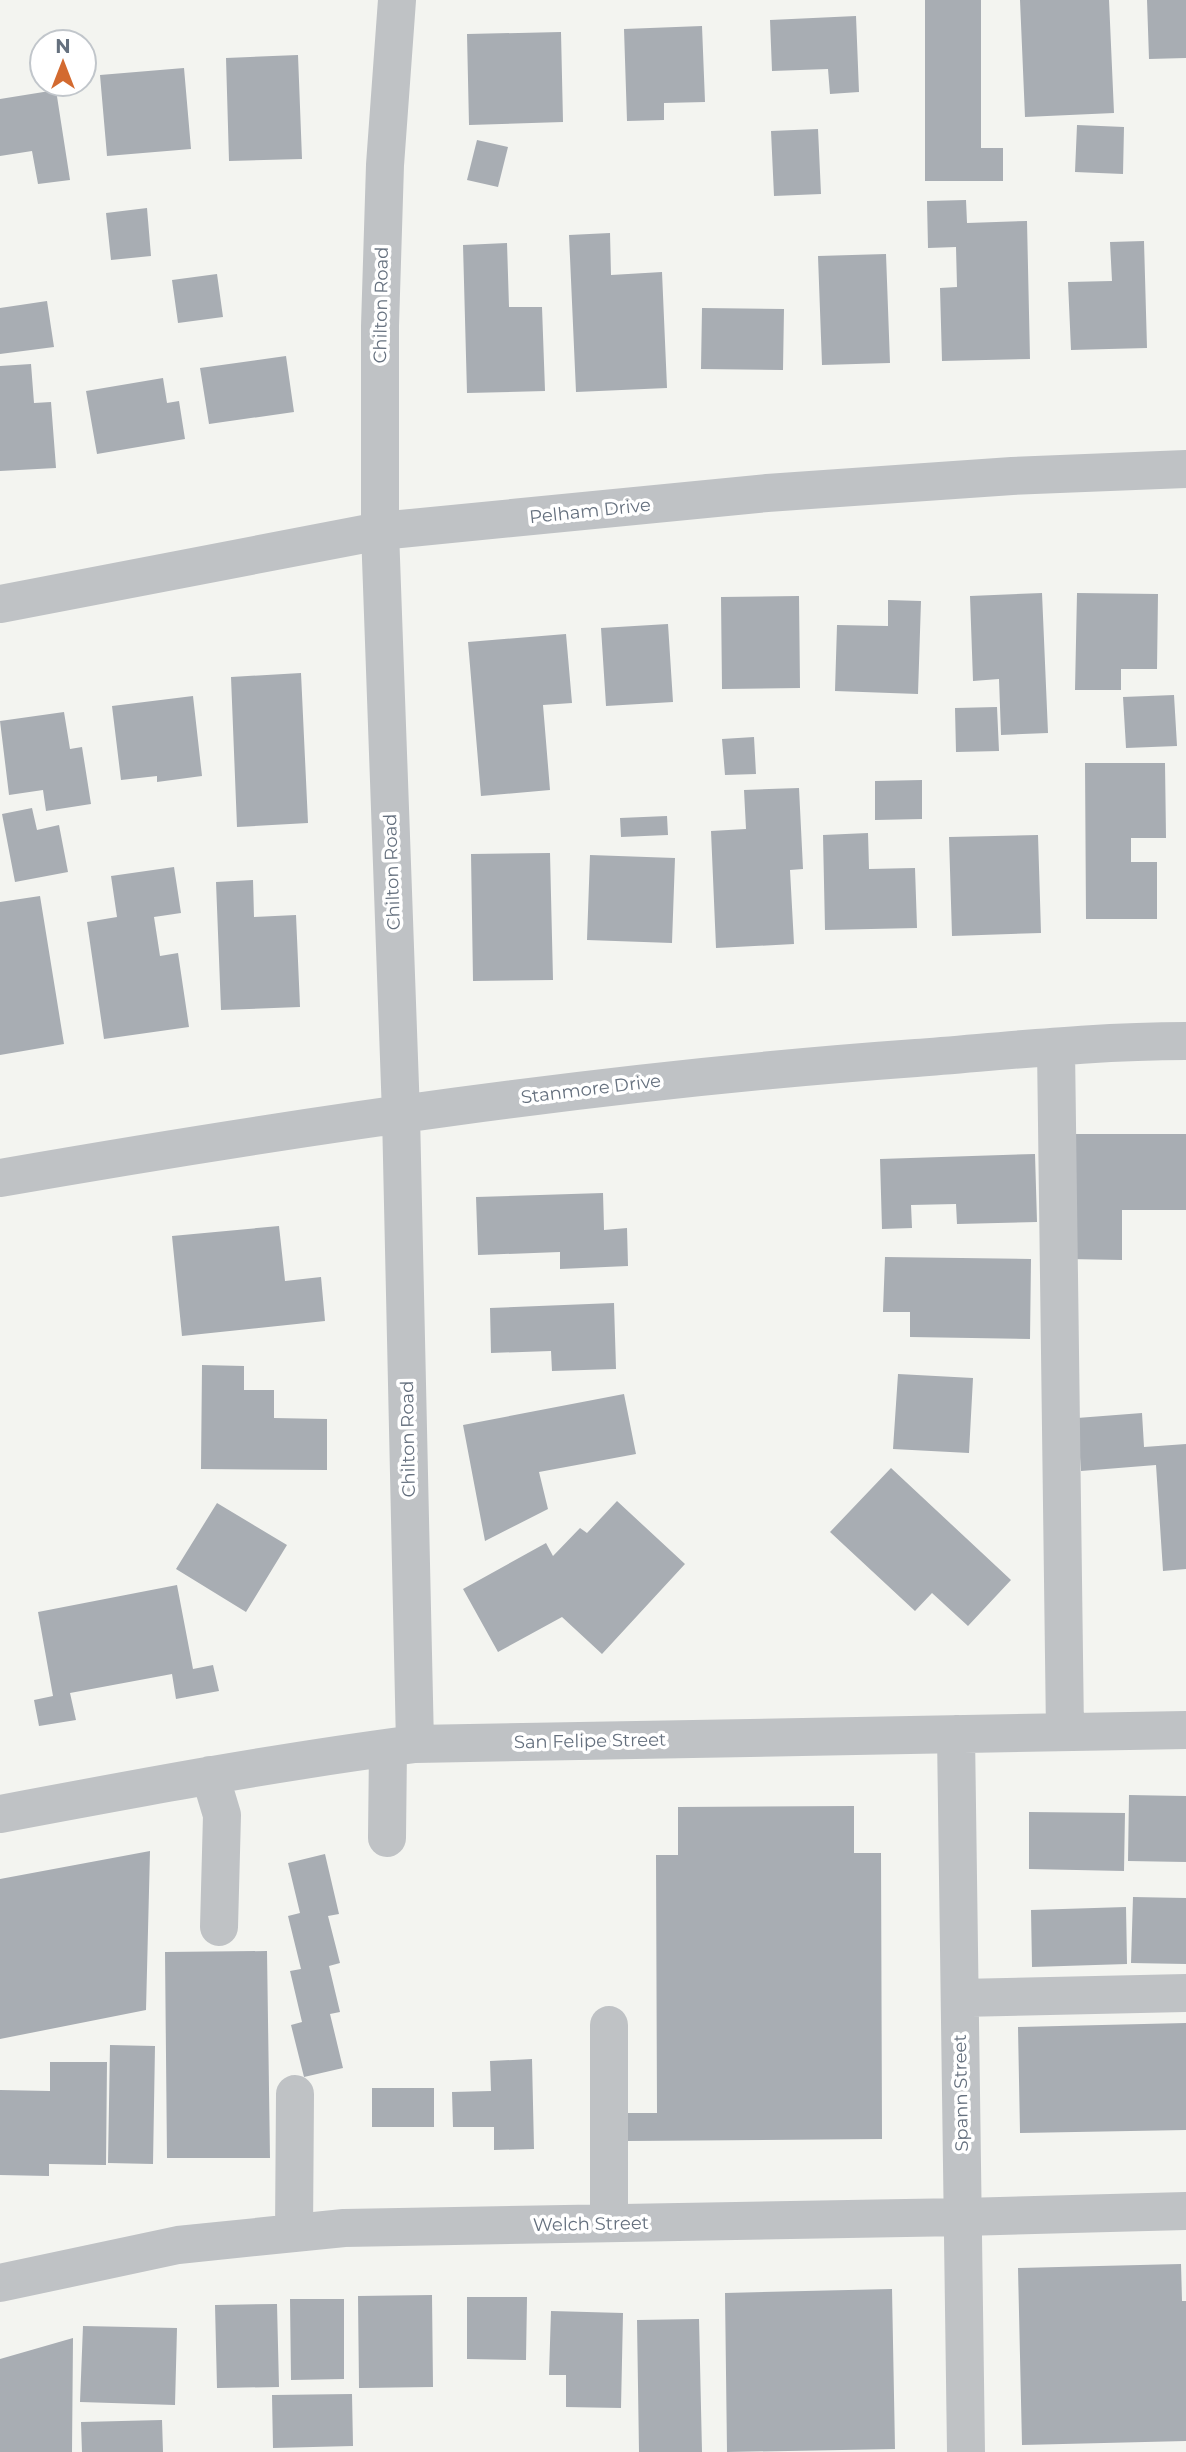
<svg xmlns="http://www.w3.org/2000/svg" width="1186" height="2452" font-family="Montserrat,sans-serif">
	<rect width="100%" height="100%" fill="#f3f4f0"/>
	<path fill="#a8adb3" d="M925,0H981V148H1003V181H925Z
		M1020,0H1109L1114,113L1025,117Z
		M1147,0H1186V58L1149,59Z
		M856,16L859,92L830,94L828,69L772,71L770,20Z
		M702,26L705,102L664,103V120L627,121L624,29Z
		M561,32L563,122L469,125L467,34Z
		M298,55L302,159L229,161L226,58Z
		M184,68L191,149L107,156L100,75Z
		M56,90L70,180L38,184L32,151L0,156V99Z
		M1077,125L1124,127L1123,174L1075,172Z
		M818,129L821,194L774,196L771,131Z
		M477,140L508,147L498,187L467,180Z
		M966,200L967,223L1027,221L1030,359L942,361L940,288L957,287L956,247L928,248L927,201Z
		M147,208L151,256L111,260L106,213Z
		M610,233L611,275L662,272L667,388L576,392L569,235Z
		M1144,241L1147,348L1071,350L1068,282L1112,281L1110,242Z
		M507,243L509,307H542L545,391L467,393L463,245Z
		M886,254L890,363L822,365L818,256Z
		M217,274L223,317L178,323L172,280Z
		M47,301L54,347L0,354V308Z
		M702,308L784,309L783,370L701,369Z
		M286,356L294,412L209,424L200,368Z
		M31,364L34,403L51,402L56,468L0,471V366Z
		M163,378L167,403L179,401L185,439L97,454L86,391Z
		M1042,593L1048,733L1001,735L999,679L973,681L970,596Z
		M1077,593L1158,594L1157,669H1121V690H1075Z
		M799,596L800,688L722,689L721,597Z
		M888,600L921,601L918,694L835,691L837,625L888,626Z
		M668,624L673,702L606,706L601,628Z
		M566,634L572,703L543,705L550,790L481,796L468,642Z
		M301,673L308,823L237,827L231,677Z
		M1174,695L1177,746L1126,748L1123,697Z
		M193,696L202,776L157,782V776L121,780L112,706Z
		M997,707L999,751L956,752L955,708Z
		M64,712L70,749L82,747L91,804L46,811L43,790L9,795L0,721Z
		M754,737L756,774L725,775L722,739Z
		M1085,763H1165L1166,838H1131V862H1157V919H1086Z
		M922,780V819L875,820V781Z
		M799,788L803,869L790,870L794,944L716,948L711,831L746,829L744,790Z
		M32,808L37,830L59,825L68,872L15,882L2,814Z
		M667,816L668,835L621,837L620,818Z
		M868,833L869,869L915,868L917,928L825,930L823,835Z
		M1038,835L1041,933L952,936L949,837Z
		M550,853L553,980L473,981L471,854Z
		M590,855L675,858L672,943L587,940Z
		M174,867L181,913L154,917L160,956L178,953L189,1027L104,1039L87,922L117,917L111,876Z
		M253,880L254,917L296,915L300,1007L221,1010L216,882Z
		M40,896L64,1044L0,1055V902Z
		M1069,1134H1186V1210H1122V1260L1068,1259Z
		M1035,1154L1037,1222L957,1224L956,1204L911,1205L912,1228L882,1229L880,1159Z
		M603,1193L604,1230L627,1228L628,1266L560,1269V1252L478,1255L476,1197Z
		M279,1226L285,1281L321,1277L325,1321L182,1336L172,1236Z
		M885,1257L1031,1259L1030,1339L910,1337V1312H883Z
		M614,1303L616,1369L552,1371L551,1351L491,1353L490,1308Z
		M202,1365L244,1366V1390H274V1418L327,1419V1470L201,1469Z
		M898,1374L973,1378L969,1453L893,1449Z
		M624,1394L636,1454L539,1472L548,1509L485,1541L463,1425Z
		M1142,1413L1144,1447L1186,1444V1569L1163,1571L1156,1465L1081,1471L1077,1418Z
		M891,1468L1011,1580L968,1626L932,1593L915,1611L830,1532Z
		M617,1501L685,1564L602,1654L562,1617L498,1652L463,1589L546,1543L553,1556L580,1528L587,1533Z
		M217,1503L287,1545L246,1612L176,1569Z
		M177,1585L193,1669L213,1665L219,1691L176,1699L172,1674L70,1693L76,1720L39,1726L34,1700L53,1696L38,1612Z
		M1129,1795L1186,1796V1862L1128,1861Z
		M854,1806V1853H881L882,2139L627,2141V2113H657L656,1855H678V1807Z
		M1029,1812L1125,1813L1124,1871L1029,1869Z
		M150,1851L146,2010L0,2039V1879Z
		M325,1854L339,1914L328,1916L340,1963L329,1966L340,2012L330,2014L343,2068L304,2077L291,2025L302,2022L290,1971L301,1969L288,1916L300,1913L288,1863Z
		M1133,1897L1186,1898V1964L1131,1963Z
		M1126,1907L1127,1964L1032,1967L1031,1910Z
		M267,1951L270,2158H167L165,1952Z
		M1186,2023V2130L1020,2133L1018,2027Z
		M110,2045L155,2046L153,2164L108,2163Z
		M532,2059L534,2149L494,2150V2127H453L452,2092L491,2091L490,2061Z
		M50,2062H107L106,2165L49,2164V2176L0,2175V2090L50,2091Z
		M372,2088H434V2127H372Z
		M1181,2264L1182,2301H1186V2441L1022,2445L1018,2268Z
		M892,2289L895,2449L727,2452L725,2293Z
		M432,2295L433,2387L359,2388L358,2296Z
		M467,2297H527L526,2360L467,2359Z
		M290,2299H344V2379L291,2380Z
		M277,2304L279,2387L217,2388L215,2305Z
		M551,2311L623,2313L621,2408L566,2407V2375H549Z
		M699,2319L702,2452H639L637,2320Z
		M83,2326L177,2328L175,2405L80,2402Z
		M73,2338L72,2452H0V2359Z
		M352,2394L353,2446L273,2448L272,2395Z
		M162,2420L163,2452H82L81,2422Z"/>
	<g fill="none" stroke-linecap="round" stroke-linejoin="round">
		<path stroke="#bfc2c5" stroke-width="38" d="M397,0L385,165L380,326V531L401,1114L415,1744
			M0,604L380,531L767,493L1012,476L1186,469
			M1056,1048L1065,1732
			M0,1178C304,1125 609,1080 916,1058C1006,1051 1096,1041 1186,1041
			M956,1734L966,2452
			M210,1775L222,1815L219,1927
			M0,1814C138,1788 276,1762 415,1744L1186,1730
			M387,1838L388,1748
			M960,1998L1186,1993
			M609,2025V2223
			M294,2233L295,2094
			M0,2283L178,2245L344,2228L963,2217L1186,2211"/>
	</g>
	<g text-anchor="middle" stroke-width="7" stroke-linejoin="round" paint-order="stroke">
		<g font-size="18" fill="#65707e" stroke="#fff">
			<text transform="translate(381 305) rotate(-89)" y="6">Chilton Road</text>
			<text transform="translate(590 511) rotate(-6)" y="6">Pelham Drive</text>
			<text transform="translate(392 872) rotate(-92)" y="6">Chilton Road</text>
			<text transform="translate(591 1089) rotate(-7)" y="6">Stanmore Drive</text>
			<text transform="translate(408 1439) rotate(-91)" y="6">Chilton Road</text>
			<text transform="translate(590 1741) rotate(-1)" y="6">San Felipe Street</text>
			<text transform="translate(961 2093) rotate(-91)" y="6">Spann Street</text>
			<text transform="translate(591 2224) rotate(-1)" y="6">Welch Street</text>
		</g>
	</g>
	<g transform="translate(63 63)"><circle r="33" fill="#ffffff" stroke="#c1c6cb" stroke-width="2"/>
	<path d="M0-5L12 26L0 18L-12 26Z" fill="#d36a30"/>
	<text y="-10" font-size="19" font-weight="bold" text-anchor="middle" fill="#65707e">N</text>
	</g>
</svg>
